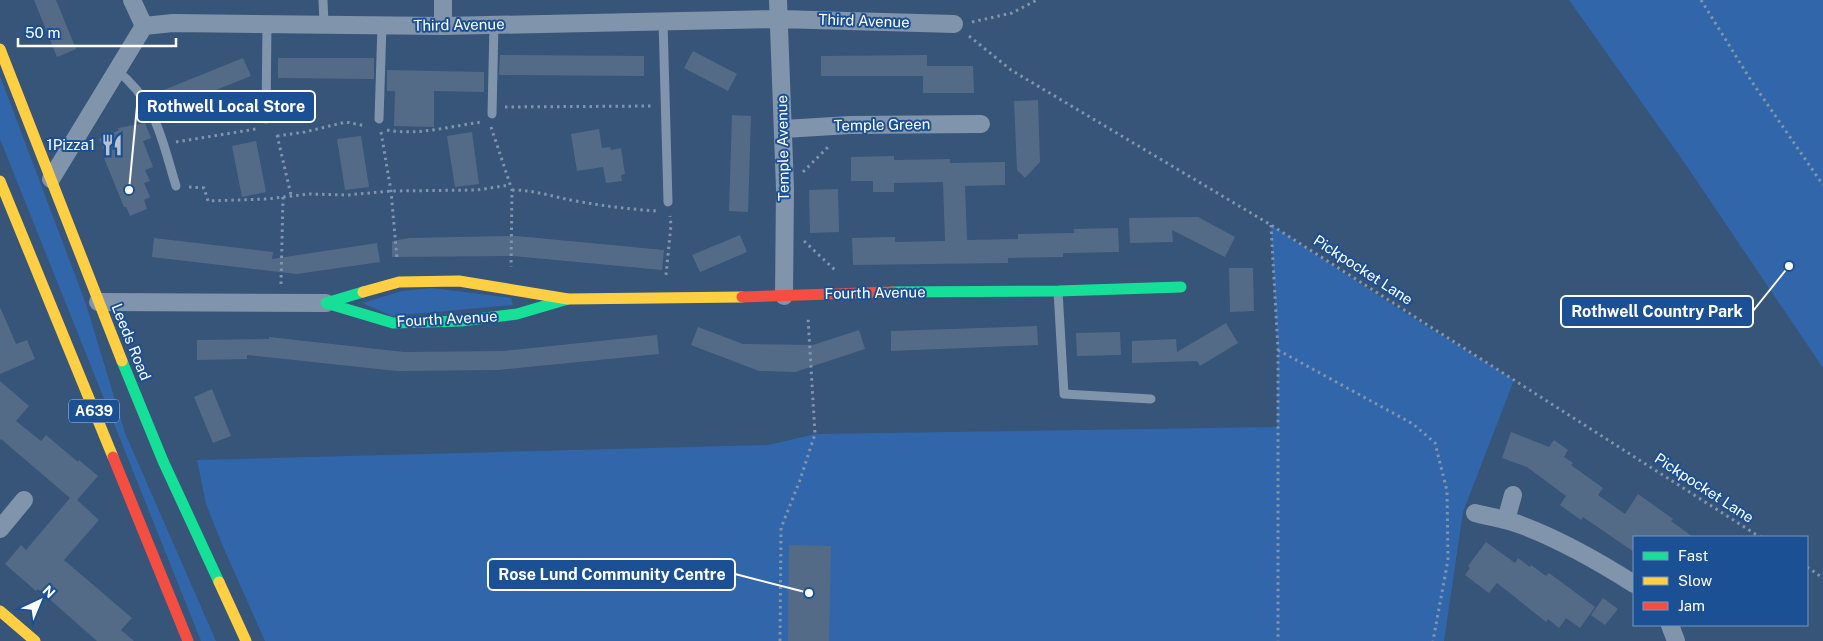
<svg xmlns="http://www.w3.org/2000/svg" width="1823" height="641" font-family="'Public Sans',sans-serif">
	<rect width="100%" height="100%" fill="#375479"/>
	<path fill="#3166aa" d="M1569,0H1823V368L1686,165Z
		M0,76L86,304L125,433L216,641H201L0,139Z
		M1271,225L1399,309L1514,380L1463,512L1444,641H265L224,549L206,504L197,460L768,445L815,434L1277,427L1278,350Z
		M432,288L511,298L513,305L392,316L362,303L402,291Z"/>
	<path fill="#546b88" d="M34,0H56L76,49L57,57Z
		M693,51L737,74L728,91L684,68Z
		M500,55L644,56V76L499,75Z
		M927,55V66H973L974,93H923V76H821V56Z
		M243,58L251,76L161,112L154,94Z
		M278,58H374V79L278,78Z
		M387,70L484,72V92L434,91V127L394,126L395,91H387Z
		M1038,100L1040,162L1025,178L1017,170L1014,101Z
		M732,115L751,116L748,212L729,211Z
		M145,123L151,138L143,141L153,167L145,170L150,181L144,183L150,197L144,200L147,209L130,216L126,207H124L104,158L107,157L99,139L119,130L118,128Z
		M599,129L602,148L610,147L611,150L621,148L625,174L621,175L622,181L606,183L603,167L577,171L571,134Z
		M472,132L479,184L455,187L447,136Z
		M361,136L369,187L345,190L337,139Z
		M256,141L266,192L242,197L232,146Z
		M894,156V160L950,159V163L1005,162V185L965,186L967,240L1018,239V234L1074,233V229L1118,228L1119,252L1063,253V257L1008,258V263L853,265L852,238L895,237V242L945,241L943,182L894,183V192H873V181H851V157Z
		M838,189L839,232L810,233L809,190Z
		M1198,217L1235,237L1225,257L1172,230L1173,242L1130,243L1129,218Z
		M740,235L747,252L700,272L692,255Z
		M516,236L664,250L662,270L513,256L392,257V241L409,238Z
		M154,238L273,252L272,259L377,243L380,262L297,274L152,257Z
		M1229,268H1253L1254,311L1230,312Z
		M0,307L16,344L27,340L35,359L0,374Z
		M1226,323L1238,343L1200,366L1197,361L1132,363V341L1176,339L1177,352Z
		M1037,326L1038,345L891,351V331Z
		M698,327L743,344L813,345L859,330L865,349L795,372L759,371L691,345Z
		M1120,332L1121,355L1077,356L1076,333Z
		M657,335L659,354L498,370L397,371L247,355V359L197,360V340L269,339V337L404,352L504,351Z
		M0,381L29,406L16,421L41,441L46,435L78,462L79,460L98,476L77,500L99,520L64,560L132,618L121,630L134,641H97L38,589L36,591L5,564L21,545L26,550L70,498L1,439L0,440Z
		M212,389L231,436L213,443L194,397Z
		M1511,432L1549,447L1554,440L1568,450L1564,457L1573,463L1571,465L1603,488L1598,495L1625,514L1638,494L1673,519L1671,521L1693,537H1634V552L1583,517L1581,520L1560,505L1566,496L1527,467L1502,458Z
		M1486,542L1515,563L1518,558L1530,567L1531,565L1546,576L1549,573L1595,607L1580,628L1566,618L1559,628L1548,619L1546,622L1497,583L1489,593L1465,575L1470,568L1468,566Z
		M789,545L831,546L829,641H788Z
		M1603,598L1618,609L1605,625L1591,615Z"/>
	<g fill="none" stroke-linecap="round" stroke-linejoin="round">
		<path stroke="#8094ab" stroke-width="3" stroke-dasharray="2.5 4" stroke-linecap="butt" d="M1701,0L1752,82L1823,185
			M972,22L1012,13L1037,0
			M969,36L1011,70L1271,225L1760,537
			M505,107L651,106
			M491,127L512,190L511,267
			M387,130C418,136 451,126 482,122
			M381,132L391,191L397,259
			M277,135L291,195
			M277,136L305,132L346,122L366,126
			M176,142L256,129
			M803,172L829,146
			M189,187L204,188L208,201L267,199L310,194L347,195L391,191L477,190L510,185
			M512,190C535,190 553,197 576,201C603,206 629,209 656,211
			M1271,225L1278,350V641
			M804,241L836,271
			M666,275L671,225L670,216
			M281,284L283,197
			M1278,350L1413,424L1435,443L1447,491L1448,560L1433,641
			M1807,567L1823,578
			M780,641L781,528L800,480L815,434L808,318"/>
		<path stroke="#8094ab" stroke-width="9" d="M323,0L324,24
			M663,21L668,202
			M116,70C156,100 162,141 176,186
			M492,114L494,24
			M266,119L267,23
			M379,119L382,25
			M1058,291L1064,394L1151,399"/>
		<path stroke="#8094ab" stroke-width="18" d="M132,0L144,26
			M443,0V26
			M778,0L785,189L784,296
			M784,129L850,125L981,124
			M51,179L144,26L173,23L443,26L779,19L954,24
			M98,302L326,303
			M1475,513C1490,517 1506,519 1521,525C1561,540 1598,561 1634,584
			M1506,520L1513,495
			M0,529L24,500
			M1670,625L1676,641"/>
		<path stroke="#16e098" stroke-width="11" d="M363,292L326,303L393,323L461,321L517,314L568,299
			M892,292L1058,291L1181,287
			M122,361L163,461L219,582"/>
		<path stroke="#ffcf43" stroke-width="11" d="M0,49L122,361
			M0,181L113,457
			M363,292L399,282L459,281L568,299L742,297
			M219,582L246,641
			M0,611L35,641"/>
		<path stroke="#f24e42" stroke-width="11" d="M742,297L892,292
			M113,457L188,641"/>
	</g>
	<defs>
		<g id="restaurant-bare" transform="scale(1.725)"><path d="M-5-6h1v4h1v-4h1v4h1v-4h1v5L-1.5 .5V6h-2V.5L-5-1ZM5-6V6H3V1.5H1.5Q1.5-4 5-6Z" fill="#b9c3d0" stroke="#1c5094" stroke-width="2.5" paint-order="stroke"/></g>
	</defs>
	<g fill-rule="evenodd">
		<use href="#restaurant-bare" x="112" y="145"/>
	</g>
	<g text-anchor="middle" stroke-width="4" stroke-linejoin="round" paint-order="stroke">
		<rect fill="#1c5094" stroke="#bbcadf" stroke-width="1" x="69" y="399.5" width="50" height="23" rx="4"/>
		<g font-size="14" font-weight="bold" fill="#fff">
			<text x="94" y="416">A639</text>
		</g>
		<g font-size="15" fill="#fff" stroke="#1c5094">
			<text transform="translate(864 21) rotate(2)" y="5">Third Avenue</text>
			<text transform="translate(459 25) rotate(-1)" y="5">Third Avenue</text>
			<text transform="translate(882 125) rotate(-1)" y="5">Temple Green</text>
			<text transform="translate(783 148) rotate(-91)" y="5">Temple Avenue</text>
			<text transform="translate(1363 270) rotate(33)" y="5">Pickpocket Lane</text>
			<text transform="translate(875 293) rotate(-1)" y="5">Fourth Avenue</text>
			<text transform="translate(447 319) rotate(-3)" y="5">Fourth Avenue</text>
			<text transform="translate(131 342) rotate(68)" y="5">Leeds Road</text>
			<text transform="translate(1704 488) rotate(33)" y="5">Pickpocket Lane</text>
		</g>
		<g font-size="15" fill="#fff" stroke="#1c5094" text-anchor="end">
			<text x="95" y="150">1Pizza1</text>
		</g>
	</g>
	<path fill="none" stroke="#fff" stroke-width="2" d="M129 190L137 106M1789 266L1753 311M809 593L735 574"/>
	<g fill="#fff" stroke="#1c5094" stroke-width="2">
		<circle cx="129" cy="190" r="5"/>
		<circle cx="1789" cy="266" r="5"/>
		<circle cx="809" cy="593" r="5"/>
	</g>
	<g fill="#1c5094" stroke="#fff" stroke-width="2">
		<rect x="137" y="91" width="178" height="31" rx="5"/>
		<rect x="1561" y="296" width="192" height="31" rx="5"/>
		<rect x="488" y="559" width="247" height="31" rx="5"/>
	</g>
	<g font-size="16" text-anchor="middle" font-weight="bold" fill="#fff">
		<text x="226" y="112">Rothwell Local Store</text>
		<text x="1657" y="317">Rothwell Country Park</text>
		<text x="612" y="580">Rose Lund Community Centre</text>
	</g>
	<rect x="1633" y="536" width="175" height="90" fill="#1c5094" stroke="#7796bf"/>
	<rect x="1643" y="552" width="25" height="8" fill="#16e098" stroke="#7796bf"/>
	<text x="1678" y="561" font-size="15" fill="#ffffff">Fast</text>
	<rect x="1643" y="577" width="25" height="8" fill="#ffcf43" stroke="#7796bf"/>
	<text x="1678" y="586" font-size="15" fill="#ffffff">Slow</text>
	<rect x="1643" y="602" width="25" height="8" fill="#f24e42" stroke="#7796bf"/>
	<text x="1678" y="611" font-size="15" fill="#ffffff">Jam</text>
	<g transform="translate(40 601) rotate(44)" stroke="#1c5094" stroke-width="4" paint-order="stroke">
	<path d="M0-4L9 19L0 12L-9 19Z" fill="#ffffff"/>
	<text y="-8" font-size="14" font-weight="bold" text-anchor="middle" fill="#ffffff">N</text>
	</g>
	<path d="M18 38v8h158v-8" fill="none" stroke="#ffffff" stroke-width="2.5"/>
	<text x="25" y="38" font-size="15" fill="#ffffff" stroke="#1c5094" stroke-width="4" paint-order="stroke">50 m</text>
</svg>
